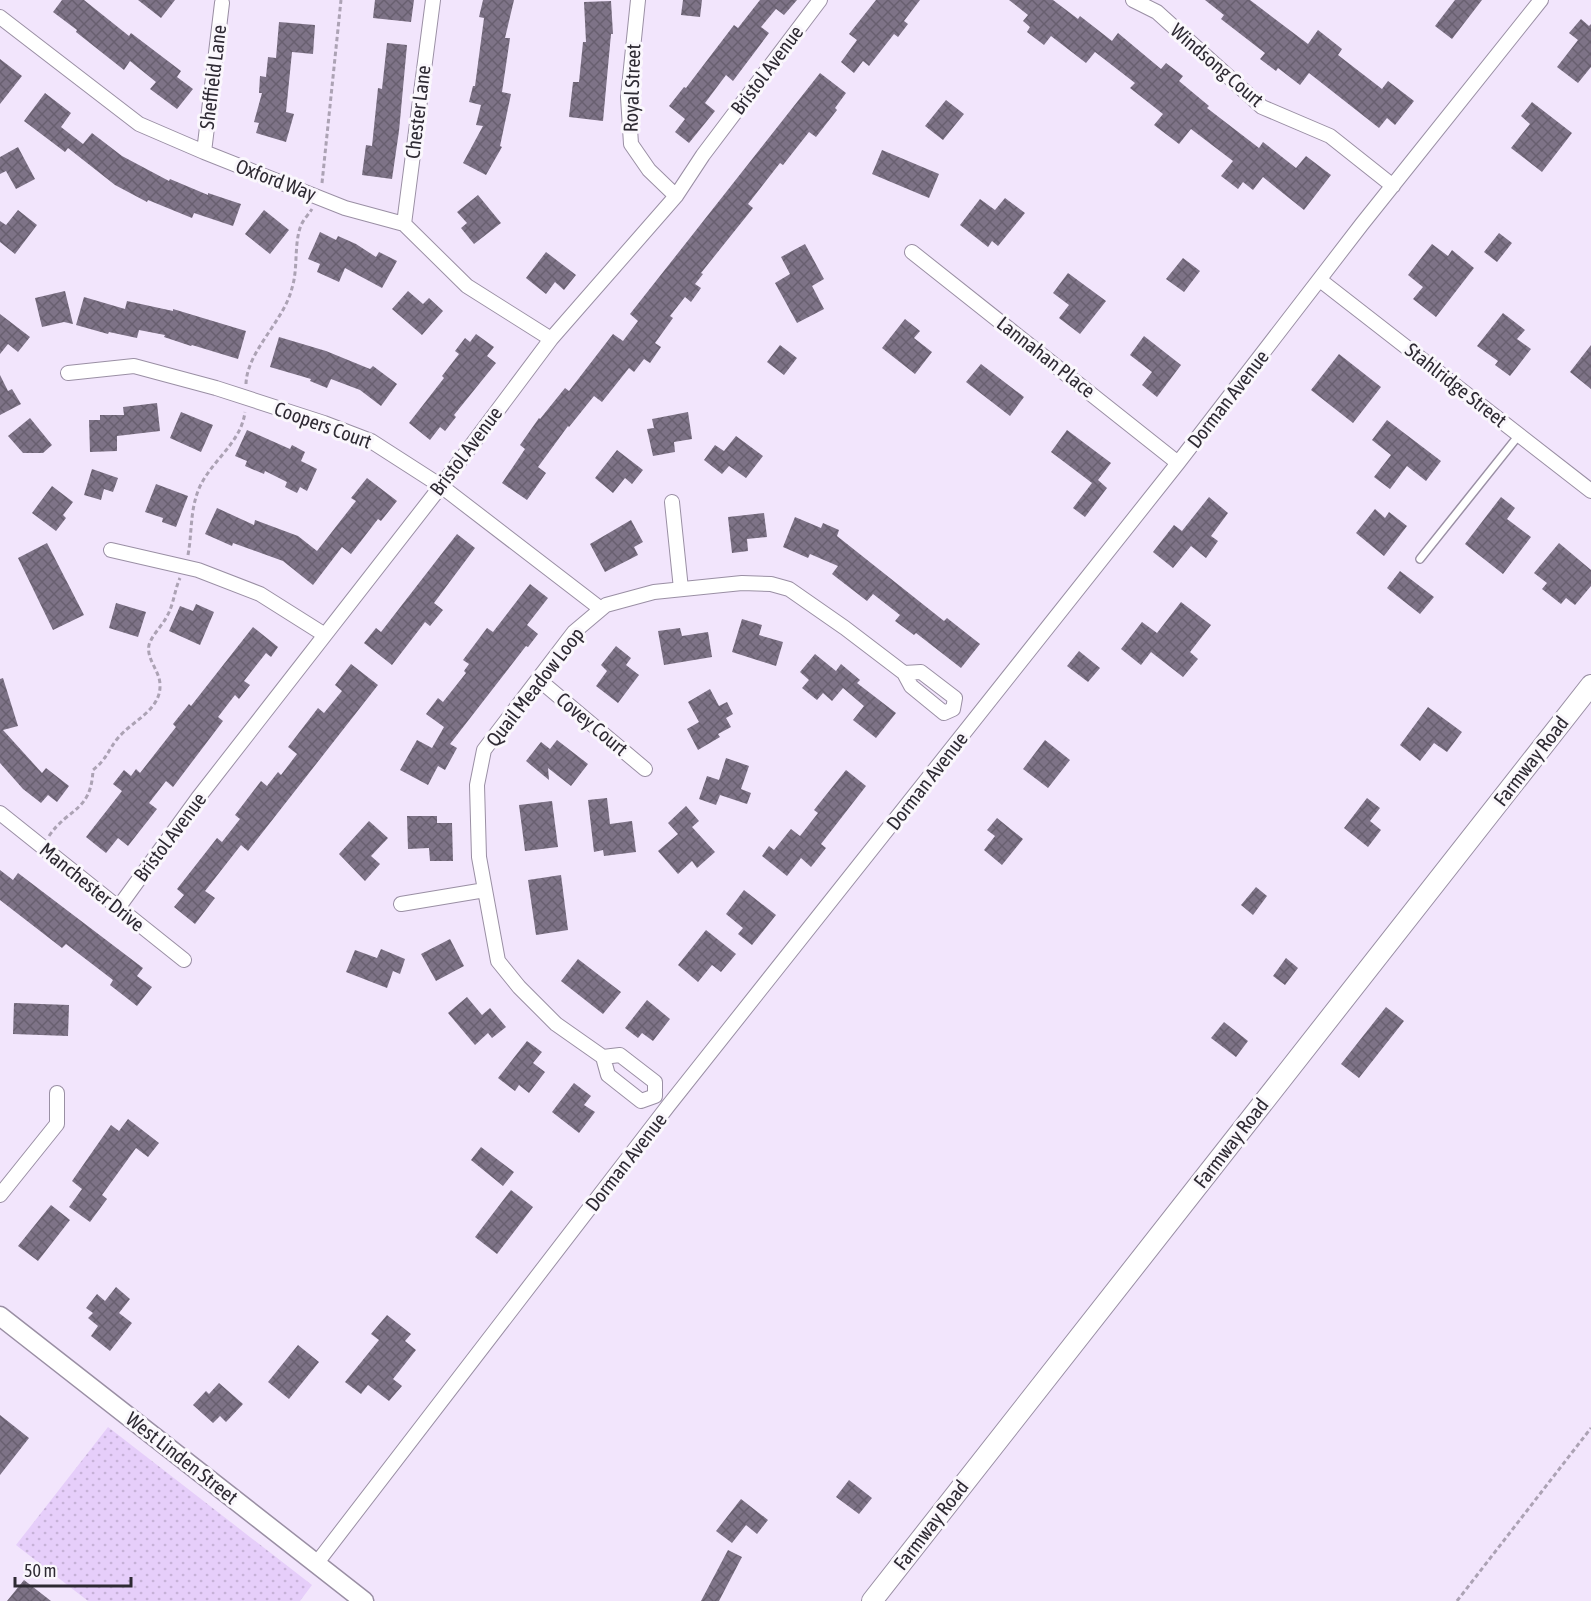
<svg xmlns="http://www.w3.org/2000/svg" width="1591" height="1601" font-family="'Asap Condensed',sans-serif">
	<defs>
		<pattern id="grass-dots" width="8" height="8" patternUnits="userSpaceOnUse" patternTransform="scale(1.5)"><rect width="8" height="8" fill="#e6cefa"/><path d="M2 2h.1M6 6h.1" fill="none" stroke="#c6b1d7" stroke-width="1.8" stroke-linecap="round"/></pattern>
		<pattern id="building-cross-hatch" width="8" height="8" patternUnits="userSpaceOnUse" patternTransform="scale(1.5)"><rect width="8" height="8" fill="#7e7387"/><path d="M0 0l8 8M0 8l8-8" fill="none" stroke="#685f6f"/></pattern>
	</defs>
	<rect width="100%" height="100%" fill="#f2e5fc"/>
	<path fill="url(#grass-dots)" d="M108,1427L312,1585L300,1601H88L16,1545Z"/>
	<path fill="url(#building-cross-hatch)" d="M62,0H84L129,36L131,33L181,71L177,77L193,89L177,109L150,89L156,82L130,61L124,70L76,32L77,30L53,12Z
		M138,0H175L161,18Z
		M375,0H414L411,22L373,18Z
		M483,0H514L505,38H510L502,92L511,94L500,146L502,147L486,175L463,163L483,126L476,125L481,105L469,102L473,86H475L484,18L479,17Z
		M683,0H702L700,17L681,15Z
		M760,0H797L784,15L776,9L761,27L769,33L733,81L726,75L705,103L715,111L689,143L675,132L685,119L669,106L684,87L686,88L734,25L738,28Z
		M876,0H920L904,21L908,24L898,37L894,34L869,66L863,61L854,73L841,62L857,40L849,34Z
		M1009,0H1053L1078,19L1080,16L1112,41L1118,33L1161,69L1166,63L1183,76L1179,81L1209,106L1207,108L1259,148L1263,142L1296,168L1306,156L1331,175L1304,210L1263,177L1253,190L1243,182L1238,189L1221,176L1233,161L1191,129L1179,144L1154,125L1163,114L1130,88L1135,83L1095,52L1086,63L1051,36L1044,45L1027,32L1030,27L1023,21L1028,15Z
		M1205,0H1250L1308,44L1318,30L1342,49L1338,55L1382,89L1388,81L1414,101L1395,125L1387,118L1379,128L1309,73L1300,85L1278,68L1276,71L1260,59L1265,53L1221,19L1224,15Z
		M1455,0H1482L1452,39L1435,26Z
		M611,1L613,34H611L603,121L569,117L573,82H579L583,42H586L584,2Z
		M1581,19L1589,26L1591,24V67L1578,83L1557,67L1578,40L1569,33Z
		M279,22L315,25L313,54L292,52L286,112L294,114L286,142L256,133L259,123L254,122L262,93H259L260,76L266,77L268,57L276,58Z
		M387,43L407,45L399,131L392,179L362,175L366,145L372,146L378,88L382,89Z
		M0,59L22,76L0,104Z
		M820,73L846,93L835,108L837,110L816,137L809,132L783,165L780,163L748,204L753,208L701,273L703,274L695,284L701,288L691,302L685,297L670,316L673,318L655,343L661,347L650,363L644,359L634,372L629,368L602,402L594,396L569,427L568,426L538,467L546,473L527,500L502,483L525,449L520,445L539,418L540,419L565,388L569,391L613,334L623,341L638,321L630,314Z
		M45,93L71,113L61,127L83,144L92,133L122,156L169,181L170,179L208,195V193L241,204L233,226L194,213L192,218L148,200L147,202L115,185L68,148L65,152L24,121Z
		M946,100L964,114L943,140L925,126Z
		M1532,102L1572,133L1542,172L1511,148L1530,124L1521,116Z
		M18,147L35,179L16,189L6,171L0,174V157Z
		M882,150L939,174L929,198L872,174Z
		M478,195L501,223L474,244L461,228L467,223L457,212Z
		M1005,198L1025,213L998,246L992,241L988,247L960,225L980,199L995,210Z
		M18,210L37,225L15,254L0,242V221L6,225Z
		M264,210L289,230L270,254L245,234Z
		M320,232L336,240L338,236L356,244L376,257L379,252L397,261L382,288L345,268L339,282L317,272L320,264L308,259Z
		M1499,233L1512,243L1497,262L1484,252Z
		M805,244L824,279L812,286L824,309L797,323L775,283L790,274L781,257Z
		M1432,244L1448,256L1452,250L1474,268L1436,317L1413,299L1423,287L1408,275Z
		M546,252L576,275L564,290L555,282L546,294L526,278Z
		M1183,258L1200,271L1184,292L1166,279Z
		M1068,273L1106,301L1080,334L1059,318L1069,305L1053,293Z
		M65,291L73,324L64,322L42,327L35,298Z
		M408,291L423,304L429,298L443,311L422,335L392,309Z
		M84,297L125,309L127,301L173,311V309L246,331L238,359L192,345L191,346L164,337L165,335L139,330L137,338L109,332L108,334L76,325Z
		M1503,313L1525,330L1517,339L1531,349L1510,376L1495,365L1498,361L1477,346Z
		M0,314L30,337L18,352L8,344L0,354Z
		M905,319L920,331L914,338L932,352L915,374L882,348Z
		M476,334L494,347L487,356L496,363L454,415L456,417L445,431L440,427L430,440L409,423L444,378L442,376L459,354L455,351L465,338L470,342Z
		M1144,336L1181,365L1157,397L1142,385L1152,372L1130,355Z
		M279,337L326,351L370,369L373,366L397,384L381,406L360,390L331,379L327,388L310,381L311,379L270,367Z
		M780,345L797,358L784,375L767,362Z
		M1591,345V389L1570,372Z
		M1339,354L1381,387L1353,423L1311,390Z
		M981,364L1024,397L1010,416L966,382Z
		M0,375L8,391L12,389L21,404L0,415Z
		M157,403L160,431L117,436V451L90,452L89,420H100V415H124L123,407Z
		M181,412L213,425L201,452L170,438Z
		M688,412L692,439L674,442L675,452L653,456L647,429L654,428L652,419Z
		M30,418L52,445L43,453H23L8,436Z
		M1387,420L1441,461L1426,481L1407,466L1390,489L1374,477L1391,455L1372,440Z
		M247,430L290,449L292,445L305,452L301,461L317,469L307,491L300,487L297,493L285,487L287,482L265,471L264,474L245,466L247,461L235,456Z
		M1067,430L1111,463L1098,480L1107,488L1085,517L1073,508L1092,483L1051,452Z
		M736,436L763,456L746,478L729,466L722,474L704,460L715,445L724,451Z
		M617,450L643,470L632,484L625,478L613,493L595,478Z
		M92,469L118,478L113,492L104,489L101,500L84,495Z
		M367,478L397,501L381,521L378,519L351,554L342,547L313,585L283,561L233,543L232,546L205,534L217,508L254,525L255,520L298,536L317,551L356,501L351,498Z
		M156,484L188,496L176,527L162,522L163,518L145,512Z
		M52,486L73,502L63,515L66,518L56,531L32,513Z
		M1209,497L1228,513L1211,536L1218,541L1206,558L1191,546L1173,568L1153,552L1174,525L1182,531Z
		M1501,497L1515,508L1507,519L1531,537L1503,574L1465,544Z
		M1375,509L1385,518L1389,512L1407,526L1384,556L1356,533Z
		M764,513L767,537L747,539L748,551L732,553L728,517Z
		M795,517L821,528L823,523L839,530L837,536L944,621L947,618L980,644L961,668L916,633L914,635L895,621L900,615L873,594L867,601L832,574L838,566L810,554L808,558L783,547Z
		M631,520L643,542L634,547L638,555L605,572L590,544Z
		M457,534L475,548L434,603L443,610L430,626L425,622L392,665L364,643L376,628L381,632Z
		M47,543L84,615L53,630L18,558Z
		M1559,543L1591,570V586L1575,605L1566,598L1561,604L1542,589L1547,583L1534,573Z
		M1400,571L1434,597L1420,614L1387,588Z
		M530,584L548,598L527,625L538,634L528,647L526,646L450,744L457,748L445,770L438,766L428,785L400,770L417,740L432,748L444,727L426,714L438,698L443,702L466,673L464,671L469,664L463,660L487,628L493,632Z
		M1181,602L1211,625L1190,652L1198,659L1183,677L1151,652L1141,665L1121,649L1142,622L1157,633Z
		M116,603L146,612L138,637L109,628Z
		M196,604L214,612L200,645L169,631L180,606L193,611Z
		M742,619L762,625L759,635L783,642L776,666L732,652Z
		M253,627L278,647L271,657L266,653L244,681L250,685L239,699L235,695L218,717L223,721L173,787L166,781L149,803L157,809L128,846L118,838L106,853L86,837L122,791L113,784L124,770L131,776L136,769L140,773L176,727L173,724L189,704L191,706Z
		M680,628L682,636L708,632L712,657L664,665L658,631Z
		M616,646L631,658L626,665L639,675L618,703L596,686L607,671L601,665Z
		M1079,651L1100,668L1088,682L1067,666Z
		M815,654L836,671L841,664L860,680L857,683L896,713L876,738L853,720L864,706L843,688L832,701L823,693L817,700L802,688L809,680L800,672Z
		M351,664L378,685L248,851L241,845L205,891L215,898L195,924L174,907L184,895L177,889L217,838L222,842L240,819L235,815L261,781L267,786L278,772L281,775L297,754L288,747L318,708L324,713L342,691L335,685Z
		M3,678L18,726L3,730L42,773L46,768L69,786L57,802L48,795L41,803L23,789L0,763V679Z
		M710,689L719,706L727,702L733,714L726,718L731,727L718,734L720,737L698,750L687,729L699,722L688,702Z
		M1428,707L1462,732L1447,752L1434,743L1420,761L1400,745Z
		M557,740L588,764L571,786L548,768L549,780L526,761L541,742L550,749Z
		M1045,740L1070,760L1048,788L1023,769Z
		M726,758L749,766L741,789L751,793L747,804L720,795L716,805L699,799L707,776L719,780Z
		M846,770L866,786L821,844L826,848L811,867L801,858L787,876L762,856L769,846L774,850L791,829L800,836L818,813L814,810Z
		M607,798L610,824L632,821L636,852L604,856L603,850L594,852L588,800Z
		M1367,798L1380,808L1370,821L1381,830L1368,847L1344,828Z
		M552,801L558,847L525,851L519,805Z
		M686,806L699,821L692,827L715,852L697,868L692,861L678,874L658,851L678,834L668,823Z
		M407,816H437V823H452L453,861H430L429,848L408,849Z
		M997,818L1023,839L1002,865L984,850L995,836L987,830Z
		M369,821L388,838L371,856L380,864L365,881L339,854Z
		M0,870L13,880L18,873L143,968L137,976L152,987L137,1006L110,985L113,980L66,944L62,948L0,900Z
		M561,875L568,930L536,935L528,880Z
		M1256,887L1267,896L1253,915L1241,905Z
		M744,890L776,915L752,945L738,934L743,928L726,914Z
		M706,930L736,954L721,972L712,965L698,982L678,965Z
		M450,939L464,966L436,981L421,954Z
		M381,949L405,959L400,974L393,971L387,988L346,972L355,950L377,958Z
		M1286,958L1298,968L1285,985L1273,976Z
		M578,959L621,992L603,1014L561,981Z
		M467,997L482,1015L490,1008L506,1027L492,1038L488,1033L475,1045L448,1013Z
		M647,1000L670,1019L653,1041L642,1033L638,1038L625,1028Z
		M14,1003L69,1005L68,1036L13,1034Z
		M1386,1007L1404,1021L1359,1078L1341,1064Z
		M1224,1022L1248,1041L1236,1057L1211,1038Z
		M527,1041L542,1052L533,1063L545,1072L529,1093L519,1085L515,1091L498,1078Z
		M574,1083L591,1096L584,1105L595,1112L579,1133L552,1112Z
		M128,1119L159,1143L148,1157L136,1148L102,1195L107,1199L90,1222L69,1207L82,1189L72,1181L111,1125L119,1131Z
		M481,1147L514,1172L503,1186L471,1160Z
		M511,1190L533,1207L497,1254L475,1237Z
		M51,1205L70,1220L38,1261L18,1246Z
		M116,1287L130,1299L119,1313L132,1323L110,1351L91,1336L98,1326L88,1318L93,1313L86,1308L97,1294L105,1301Z
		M387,1315L411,1334L405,1341L416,1350L393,1379L402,1386L389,1401L368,1385L361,1394L345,1382L379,1340L371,1334Z
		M298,1345L319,1362L289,1399L268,1382Z
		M219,1383L243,1404L226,1422L220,1416L213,1423L193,1405L206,1391L209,1394Z
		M0,1415L29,1438L0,1475Z
		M849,1480L872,1498L859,1514L836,1497Z
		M741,1499L768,1520L757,1534L746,1525L732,1543L716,1531Z
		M728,1550L742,1557L719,1601H701Z
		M24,1580L51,1601H7Z"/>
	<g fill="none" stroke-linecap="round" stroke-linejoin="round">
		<g stroke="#9a8fa4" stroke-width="10">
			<path id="service" d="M1420,559L1519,435"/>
		</g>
		<g stroke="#9a8fa4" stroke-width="16">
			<path id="minor" d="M638,0L628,97L631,144L649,170L676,196
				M1133,0L1157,12L1262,107L1330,136L1393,186
				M0,17L139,124L204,152L345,208L404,224L467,286L551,339
				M204,152L222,3
				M404,224L433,0
				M912,252L1178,463
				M1320,280L1591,491
				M68,373L134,366L216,388L324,423L371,441L441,486L601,609
				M672,502L681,589
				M111,550L198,570L260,594L325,635
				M921,672L955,698L953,709L944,713L911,686L904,673Z
				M538,679L645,769
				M0,813L184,960
				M401,904L485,890
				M118,908L198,798L441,486L551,339L676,196L703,155L820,0
				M620,1055L655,1082V1096L641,1101L608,1075L603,1057Z
				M603,1057L556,1024L519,987L498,961L479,857L477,785L484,750L574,632L606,605L654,592L742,583L771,584L789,589L845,628L904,673
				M0,1195L57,1124V1093
				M316,1564L668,1106L1178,463L1362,224L1541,0"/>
		</g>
		<g stroke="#9a8fa4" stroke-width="21">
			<path id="tertiary" d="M0,1316L364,1601"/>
		</g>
		<g stroke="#9a8fa4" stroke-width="22">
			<path id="secondary" d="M872,1601L1591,685"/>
		</g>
		<path stroke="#aca2b4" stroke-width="3" stroke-dasharray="4.5 3" stroke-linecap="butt" d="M322,183L341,0
			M246,384C247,351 284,321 292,288C298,269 294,247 300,228C302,221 308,215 312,209
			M188,555C192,534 190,512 198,491C209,462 241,444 245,412
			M49,836C69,807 91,812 93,770C107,759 108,750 118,738C132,721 161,710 160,685C160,671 146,659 149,645C152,635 161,627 166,618C174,605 174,591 180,578
			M1457,1601L1591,1428"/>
		<use href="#service" stroke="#fff" stroke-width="7"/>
		<use href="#minor" stroke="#fff" stroke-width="14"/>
		<use href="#tertiary" stroke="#fff" stroke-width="18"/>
		<use href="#secondary" stroke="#fff" stroke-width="20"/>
	</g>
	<g text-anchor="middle" stroke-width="6" stroke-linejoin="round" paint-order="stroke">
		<g font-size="20" fill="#2e2a33" stroke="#faf7fc">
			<text transform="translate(1217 65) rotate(41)" y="7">Windsong Court</text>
			<text transform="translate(767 70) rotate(-53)" y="7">Bristol Avenue</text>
			<text transform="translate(213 77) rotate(-83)" y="7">Sheffield Lane</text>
			<text transform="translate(632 88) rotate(-88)" y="7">Royal Street</text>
			<text transform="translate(418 112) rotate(-83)" y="7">Chester Lane</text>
			<text transform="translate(276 180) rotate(21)" y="7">Oxford Way</text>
			<text transform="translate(1046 357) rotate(38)" y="7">Lannahan Place</text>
			<text transform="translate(1456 385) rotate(38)" y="7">Stahlridge Street</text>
			<text transform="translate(1228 399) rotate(-52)" y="7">Dorman Avenue</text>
			<text transform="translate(323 425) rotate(20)" y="7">Coopers Court</text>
			<text transform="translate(466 451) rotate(-53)" y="7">Bristol Avenue</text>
			<text transform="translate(535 687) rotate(-52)" y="7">Quail Meadow Loop</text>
			<text transform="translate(592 724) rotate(40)" y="7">Covey Court</text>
			<text transform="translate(1531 761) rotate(-52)" y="7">Farmway Road</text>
			<text transform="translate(927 781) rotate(-52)" y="7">Dorman Avenue</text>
			<text transform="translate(170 837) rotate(-53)" y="7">Bristol Avenue</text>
			<text transform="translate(92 887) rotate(39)" y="7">Manchester Drive</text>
			<text transform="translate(1231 1143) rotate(-52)" y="7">Farmway Road</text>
			<text transform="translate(626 1162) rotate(-52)" y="7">Dorman Avenue</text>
			<text transform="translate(182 1458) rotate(38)" y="7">West Linden Street</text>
			<text transform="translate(931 1525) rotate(-52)" y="7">Farmway Road</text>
		</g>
	</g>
	<path d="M15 1577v9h116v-9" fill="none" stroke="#2e2a33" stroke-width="3"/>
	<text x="24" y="1577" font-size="18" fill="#2e2a33" stroke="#faf7fc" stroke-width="4.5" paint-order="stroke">50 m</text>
</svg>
